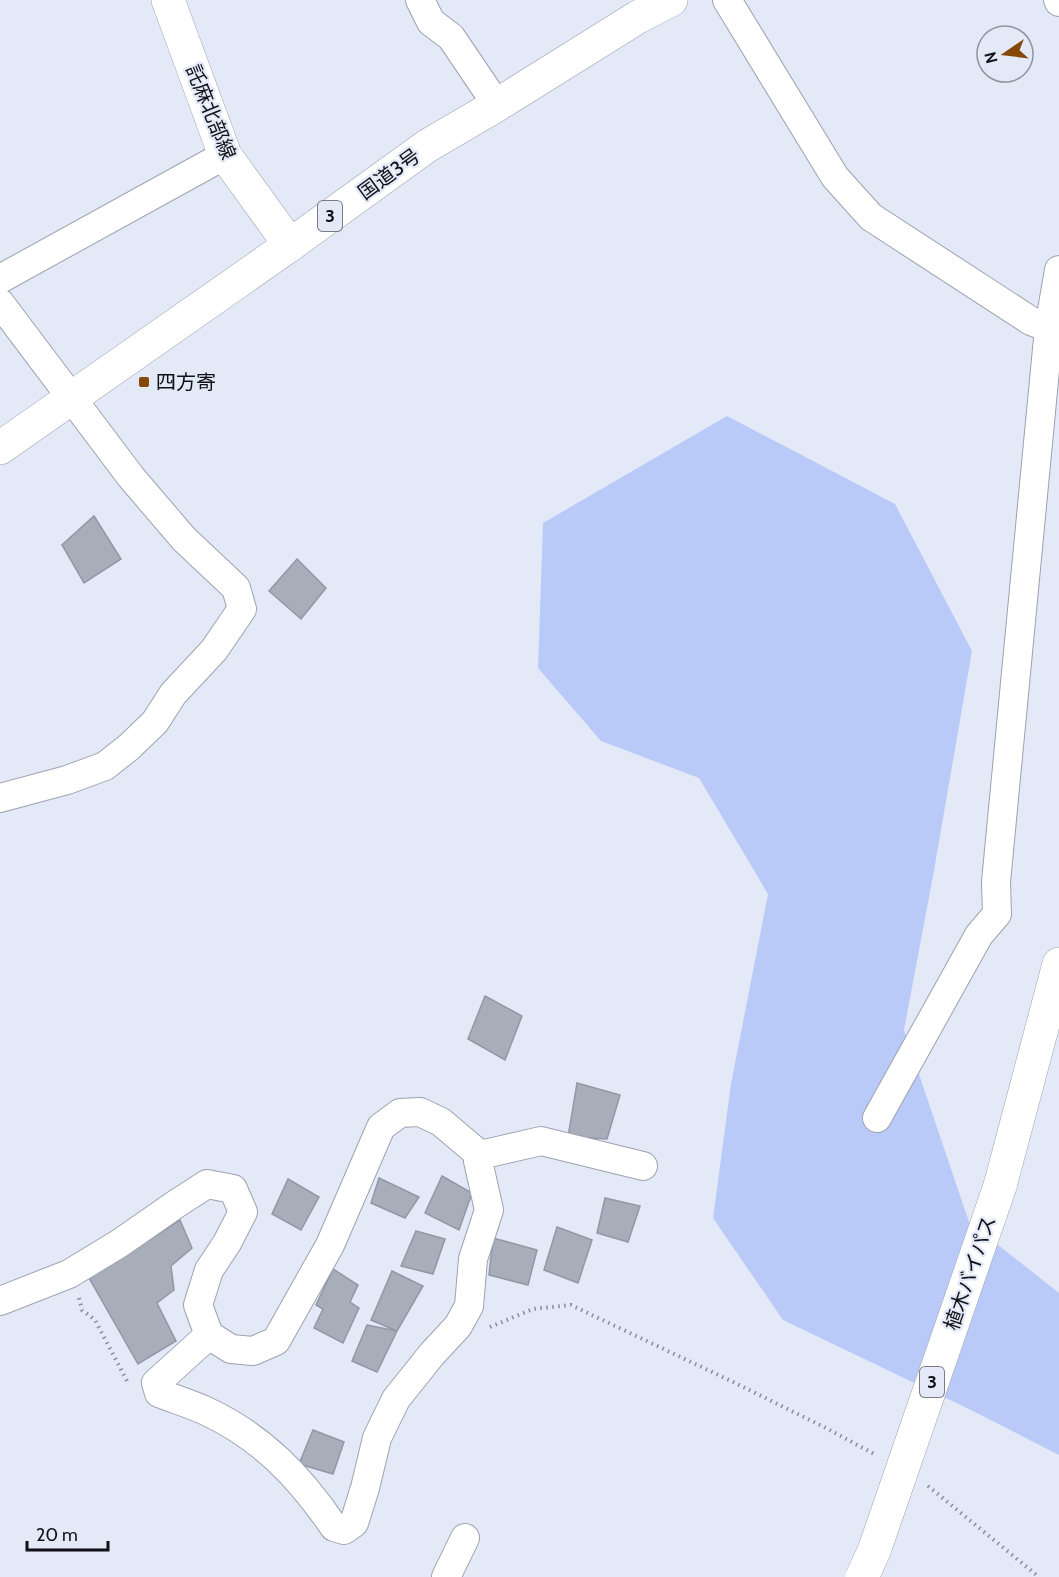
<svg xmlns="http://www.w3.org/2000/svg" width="1059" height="1577" font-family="Cabin,'Noto Sans JP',sans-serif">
	<rect width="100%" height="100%" fill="#e3e9f7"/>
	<path fill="#b9caf8" d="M727,416L895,504L972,651L933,876L904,1030L969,1222L1059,1293V1455L975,1412L783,1320L713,1218L731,1084L768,894L699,778L601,741L538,668L543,523Z"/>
	<path fill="#a8adba" stroke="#9297a4" stroke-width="1.5" d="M94,516L121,559L84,583L62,545Z
		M297,559L326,588L301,619L269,591Z
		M485,996L522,1016L505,1060L468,1039Z
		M577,1083L620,1095L607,1139L568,1137Z
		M442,1176L472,1193L459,1230L425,1213Z
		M379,1178L419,1197L405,1218L371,1203Z
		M288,1179L319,1197L301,1230L272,1214Z
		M605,1198L640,1206L628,1242L597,1233Z
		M180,1220L192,1248L171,1266L174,1290L157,1303L176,1341L138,1364L89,1278Z
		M557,1227L592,1240L578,1283L544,1270Z
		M416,1231L445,1239L433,1274L401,1266Z
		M493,1238L537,1250L528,1285L489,1275Z
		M333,1269L358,1285L350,1302L359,1308L343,1343L314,1328L323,1309L316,1305Z
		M392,1271L423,1286L397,1331L371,1320Z
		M367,1325L397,1331L377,1372L352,1361Z
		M313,1430L344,1442L333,1474L299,1464Z"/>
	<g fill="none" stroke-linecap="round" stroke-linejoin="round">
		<g stroke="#9da2af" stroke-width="30">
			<path id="street" d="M420,0L431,22L451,37L497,105
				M727,0L835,177L871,217L1031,321L1059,332
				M1058,0L1059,2
				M0,279L225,155
				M0,303L131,477L184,539L236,588L242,609L214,650L173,694L155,722L129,747L105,766L67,780L0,798
				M877,1118L979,935L997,914L996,882L1049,328L1059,270
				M0,1301L69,1274L120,1243L176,1204L207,1184L233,1189L243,1212L227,1243L209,1270L198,1305L209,1335L231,1349L253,1351L276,1341L330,1245L381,1127L400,1113L420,1112L441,1122L480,1155L541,1141L643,1166
				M209,1335L156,1383L159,1393C174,1399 191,1404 206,1411C262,1437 300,1477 334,1527L344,1530L354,1523L365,1488L377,1438L396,1399L432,1354L458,1326L469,1306L473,1259L489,1210L478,1161L480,1155
				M446,1577L465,1538"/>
		</g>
		<g stroke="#9da2af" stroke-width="34">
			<path id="secondary" d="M168,0L225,155L290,245"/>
		</g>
		<g stroke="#9da2af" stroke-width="34">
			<path id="highway" d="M0,448L290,245L427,146L497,105L638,17L671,0
				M1000,1186L1059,964"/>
		</g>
		<path stroke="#898d97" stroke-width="4" stroke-dasharray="1.5 4.5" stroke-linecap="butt" d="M79,1298L82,1310L95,1320L127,1381L130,1382
			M490,1327L533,1309L571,1305L729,1380L826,1428L876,1455
			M928,1486L1039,1577"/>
		<use href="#street" stroke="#fff" stroke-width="28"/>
		<use href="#secondary" stroke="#fff" stroke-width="33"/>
		<use href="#highway" stroke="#fff" stroke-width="33"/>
		<g stroke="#9da2af" stroke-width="34" stroke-linecap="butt">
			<path id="highway-bridge" d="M862,1577L874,1551L1000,1186"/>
		</g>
		<use href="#highway-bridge" stroke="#fff" stroke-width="33"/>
	</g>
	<rect fill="#864807" stroke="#e3e9f7" stroke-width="2" x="138" y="376" width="12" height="12" rx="3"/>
	<g text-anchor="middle" stroke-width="4.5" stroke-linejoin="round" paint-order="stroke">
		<g fill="#e3e9f7" stroke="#4f525a" stroke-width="1.5">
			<rect x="318" y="201" width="24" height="30" rx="4.5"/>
			<rect x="920" y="1367" width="24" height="30" rx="4.5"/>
		</g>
		<g font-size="18" font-weight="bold" fill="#101116">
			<text x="330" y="222">3</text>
			<text x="932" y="1388">3</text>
		</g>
		<g font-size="20" fill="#101116" stroke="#e3e9f7">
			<text transform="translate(211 112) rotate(68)" y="7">託麻北部線</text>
			<text transform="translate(389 174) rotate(-36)" y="7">国道3号</text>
			<text transform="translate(970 1273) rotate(-71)" y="7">植木バイパス</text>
		</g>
		<g font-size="20" fill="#101116" stroke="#e3e9f7" text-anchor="start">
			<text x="156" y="389">四方寄</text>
		</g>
	</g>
	<g transform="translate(1005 54) rotate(256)"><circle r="28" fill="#e3e9f7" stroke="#8f939d" stroke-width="1.5"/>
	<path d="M0-4.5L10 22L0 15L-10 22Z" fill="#864807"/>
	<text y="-9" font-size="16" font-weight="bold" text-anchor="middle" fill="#101116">N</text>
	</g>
	<path d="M27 1541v9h81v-9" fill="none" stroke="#101116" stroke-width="3"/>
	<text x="36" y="1541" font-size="18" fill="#101116" stroke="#e3e9f7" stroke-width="4.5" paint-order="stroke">20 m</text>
</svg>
